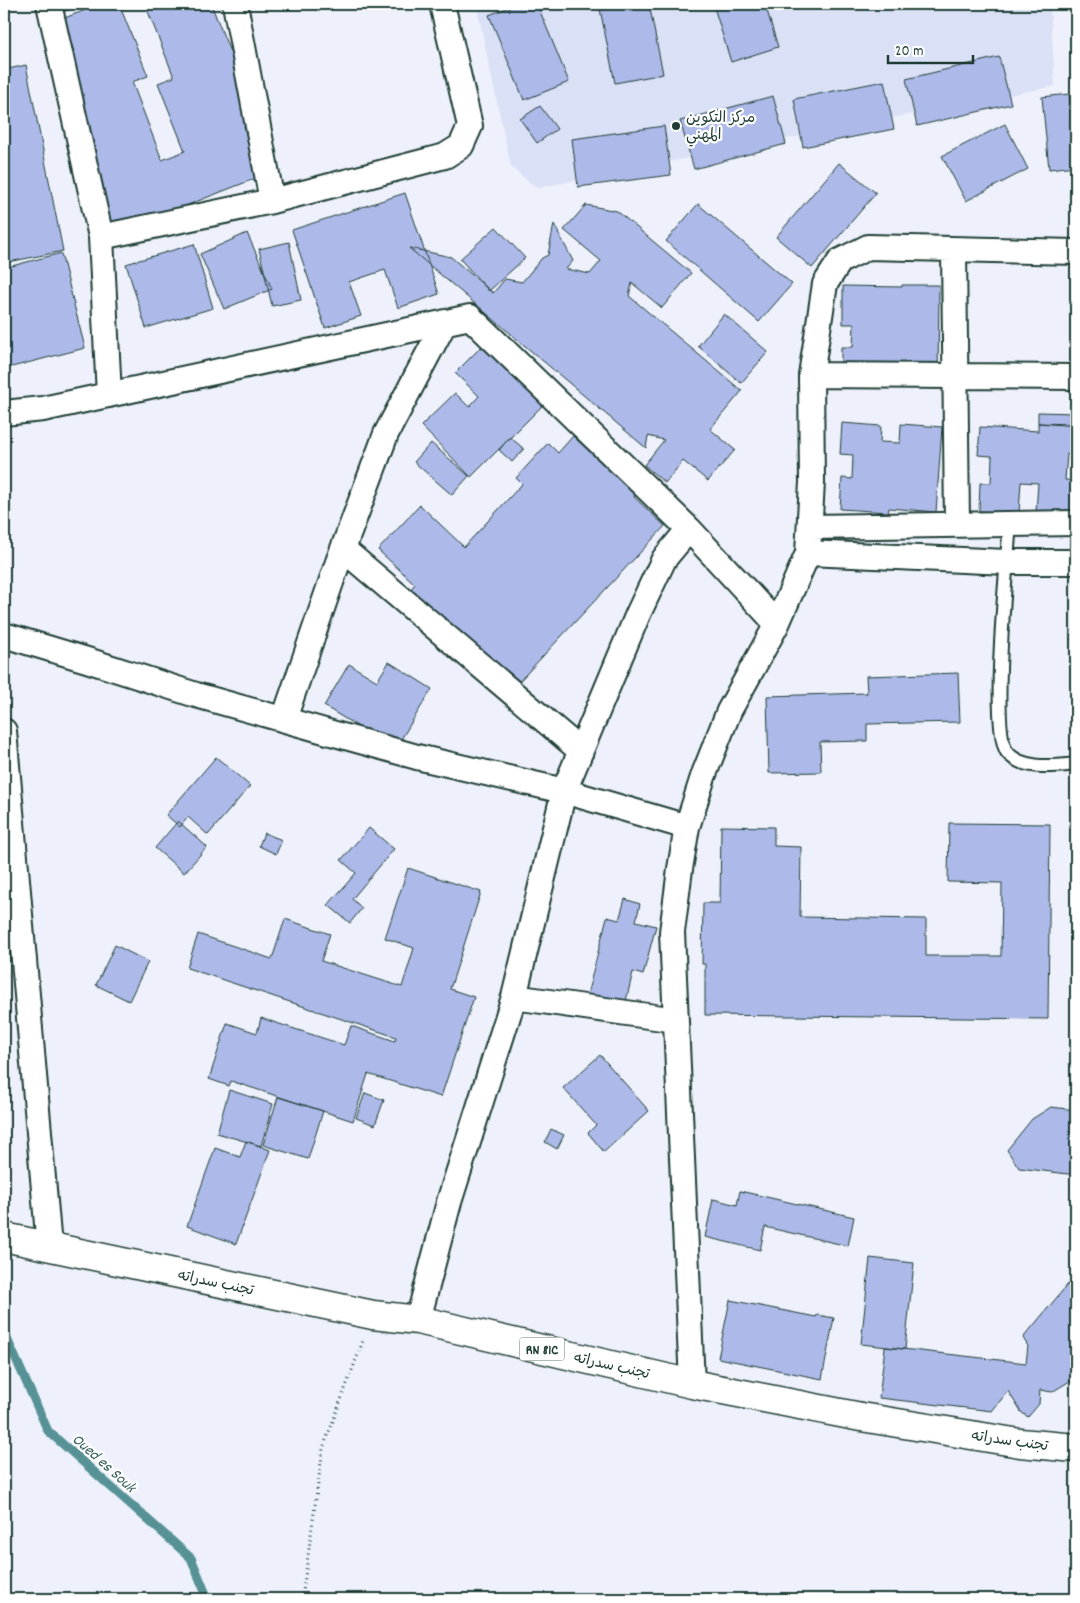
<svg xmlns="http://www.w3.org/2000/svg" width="1080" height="1603" font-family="Dekko,'Playpen Sans Arabic',sans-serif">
	<rect width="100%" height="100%" fill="#eef1fb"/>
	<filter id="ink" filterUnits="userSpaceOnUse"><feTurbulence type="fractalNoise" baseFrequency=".02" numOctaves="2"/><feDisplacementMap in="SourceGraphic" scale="10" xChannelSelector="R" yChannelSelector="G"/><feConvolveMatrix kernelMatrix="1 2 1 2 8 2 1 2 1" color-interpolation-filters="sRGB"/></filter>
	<g filter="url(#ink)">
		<path fill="#dae0f6" d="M476,4H1050L1055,86L537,188L511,167Z"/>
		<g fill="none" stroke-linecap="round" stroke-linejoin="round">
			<path stroke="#569196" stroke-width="9" d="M4,1332L48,1431L191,1558L208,1599"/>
		</g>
		<path fill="#acb9e9" stroke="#1f3d34" d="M56,4H88L59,13Z
			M101,4H119L148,76L132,82L162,160L185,151L158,83L174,77L145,4H211L277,170L106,237L86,187L101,181L52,59L74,51L62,19Z
			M517,4H537L569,82L524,100L489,15Z
			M599,4H649L663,74L615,83Z
			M713,4H765L778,47L731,62Z
			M820,4H851L821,8Z
			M999,57L1011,104L917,126L906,79Z
			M26,65L63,251L4,263V70Z
			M884,81L894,129L803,147L794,99Z
			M1069,94L1075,166L1049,169L1042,97Z
			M773,96L786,144L694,169L680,121Z
			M540,106L557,129L537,143L520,119Z
			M1005,124L1028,169L966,201L942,156Z
			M664,126L671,175L578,187L572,139Z
			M839,163L876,193L812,268L776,237Z
			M405,193L439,294L398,308L385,270L349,282L361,316L325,328L292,230Z
			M698,204L792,284L759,322L666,241Z
			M586,205L617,211L691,273L662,308L632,283L629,296L742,391L710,429L735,450L708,481L683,461L665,483L644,465L664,440L648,436L646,448L409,248L451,257L493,293L505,279L522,282L542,258L548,255L554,224L573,261L566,269L590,274L601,261L564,230Z
			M496,227L525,258L489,291L460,259Z
			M247,233L272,289L224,309L200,254Z
			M289,242L301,300L272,306L259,249Z
			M194,244L213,308L146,328L126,264Z
			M61,253L85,348L4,369V268Z
			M902,285H939L938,381L841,380V347H853L854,324H843V286L902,287Z
			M724,314L768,352L741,383L698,346Z
			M485,343L545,403L471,477L421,426L455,393L469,407L479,396L455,373Z
			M1038,412L1075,413V424L1038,423Z
			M842,423L881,426L880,442L900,443L901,424L942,427L936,512L889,508L888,512L840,509L842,478L852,479L853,455L840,454Z
			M1038,423L1076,426V455L1067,454L1065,480L1076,481V514L1036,512L1038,483L1021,482L1019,513L979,511L980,483H991L992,456L978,455L980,427L1038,431Z
			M573,436L636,495L634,497L665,526L513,688L409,591L415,584L378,550L420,505L464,547L522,484L516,478L548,443L558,453Z
			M510,437L524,449L512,462L499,450Z
			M431,443L469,476L452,495L414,462Z
			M389,662L432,689L395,749L324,706L349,664L377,681Z
			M958,673L960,722L867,724V741L820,742L821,772L769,773L767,696L867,693L866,676Z
			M216,757L250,786L208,835L188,817L180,827L166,815Z
			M178,821L207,847L184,873L155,848Z
			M949,823L1050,824L1048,1019L705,1015V964H702L703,903H720L721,826L774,827V846L801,847L800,917L926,919V956H1001L1002,883L948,882Z
			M369,828L394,849L352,899L362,908L350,923L328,905L356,873L341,860Z
			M264,833L282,840L276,854L259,846Z
			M408,868L481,892L450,989L474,997L441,1097L368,1074L353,1121L231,1081L229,1086L209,1079L227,1023L257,1033L261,1018L344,1045L351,1026L395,1041L396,1037L187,968L198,934L272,959L285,919L330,934L321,961L402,987L414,948L385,938Z
			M625,899L640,904L636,921L656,926L643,975L633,972L625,1005L587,995L607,917L619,920Z
			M115,945L148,962L129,1001L96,985Z
			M600,1055L649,1111L604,1152L588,1133L596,1125L563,1088Z
			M229,1090L273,1104L261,1146L217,1133Z
			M365,1093L384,1100L375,1125L356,1118Z
			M278,1097L323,1111L308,1159L263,1145Z
			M1051,1107L1076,1110V1175L1019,1168L1007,1150L1032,1119Z
			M551,1129L564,1135L557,1149L545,1142Z
			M246,1141L270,1150L236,1244L187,1226L215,1148L240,1157Z
			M740,1191L854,1217L848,1246L765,1227L760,1250L705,1237L713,1199L737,1205Z
			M870,1258L914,1263L905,1349L861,1344Z
			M1068,1284L1076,1291V1386L1070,1381L1052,1392L1040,1390L1039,1404L1028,1417L1021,1412L1008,1391L992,1411L879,1398L885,1347L1026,1363L1028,1346L1023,1338Z
			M730,1300L816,1317L817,1315L834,1318L822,1379L718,1358Z"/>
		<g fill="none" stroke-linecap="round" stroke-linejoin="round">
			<g stroke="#1f3d34" stroke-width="16">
				<path id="lane" d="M1010,524C1007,561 990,729 1007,752C1022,771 1056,766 1076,764"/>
			</g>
			<g stroke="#1f3d34" stroke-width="28">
				<path id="street" d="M49,4L101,237L109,395
					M235,4L272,201
					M101,237L272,201L445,156L461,146L470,126L442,4
					M954,250L957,524
					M811,375L1076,377
					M4,413L43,409L470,317L689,529L777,624
					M810,527L1076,523
					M343,549L581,751
					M808,553L1007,562H1076
					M4,635L87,660L196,695L417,757L564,791L687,827
					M284,719L338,562L386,434L445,322
					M4,731L49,1247
					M514,997L676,1020
					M418,1320L449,1202L514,997L564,791L638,614L664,559L689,529
					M692,1384L672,932L680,869L687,827L704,774L729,711L777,624L808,553L812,482L811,375L825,284L840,261L868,247L1076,252"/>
			</g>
			<g stroke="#1f3d34" stroke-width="31">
				<path id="highway" d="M4,1237L373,1315L418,1320L692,1384L861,1417L1020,1443L1076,1448"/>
			</g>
			<path stroke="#1f3d34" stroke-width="3" stroke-dasharray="1 4" stroke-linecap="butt" d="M302,1599L323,1448L363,1341"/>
			<use href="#lane" stroke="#fff" stroke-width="12"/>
			<use href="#street" stroke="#fff" stroke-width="24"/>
			<use href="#highway" stroke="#fff" stroke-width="28"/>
		</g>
	</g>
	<circle fill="#1f3d34" stroke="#fff" stroke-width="2" cx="676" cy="126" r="5"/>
	<g text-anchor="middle" stroke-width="4.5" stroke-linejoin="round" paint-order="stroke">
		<rect fill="#fff" stroke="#627771" stroke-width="1" x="519.5" y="1337.5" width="45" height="23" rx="4"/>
		<g font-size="14" font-weight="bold" fill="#1f3d34">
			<text x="542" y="1354">RN 81C</text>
		</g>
		<g font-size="15" fill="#1f3d34" stroke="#fff" text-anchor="start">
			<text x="686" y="122">مركز التكوين<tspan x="686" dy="17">المهني</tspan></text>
		</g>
		<g font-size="15" fill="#1f3d34" stroke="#fff">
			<text transform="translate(216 1282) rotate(12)" y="5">تجنب سدراته</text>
			<text transform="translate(612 1365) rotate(13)" y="5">تجنب سدراته</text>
			<text transform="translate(1010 1440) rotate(8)" y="5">تجنب سدراته</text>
		</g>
		<g font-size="16" font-style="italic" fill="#36605d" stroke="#fff">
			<text transform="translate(105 1462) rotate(42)" y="6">Oued es Souk</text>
		</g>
	</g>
	<rect width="1080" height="1603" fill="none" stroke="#fff" stroke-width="20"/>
	<rect x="10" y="10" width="1060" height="1583" fill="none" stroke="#1f3d34" stroke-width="2" filter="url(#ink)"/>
	<path d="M888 55v8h85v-8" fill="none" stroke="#1f3d34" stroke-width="2.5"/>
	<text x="895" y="55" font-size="15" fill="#1f3d34" stroke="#ffffff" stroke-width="4" paint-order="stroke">20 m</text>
</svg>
